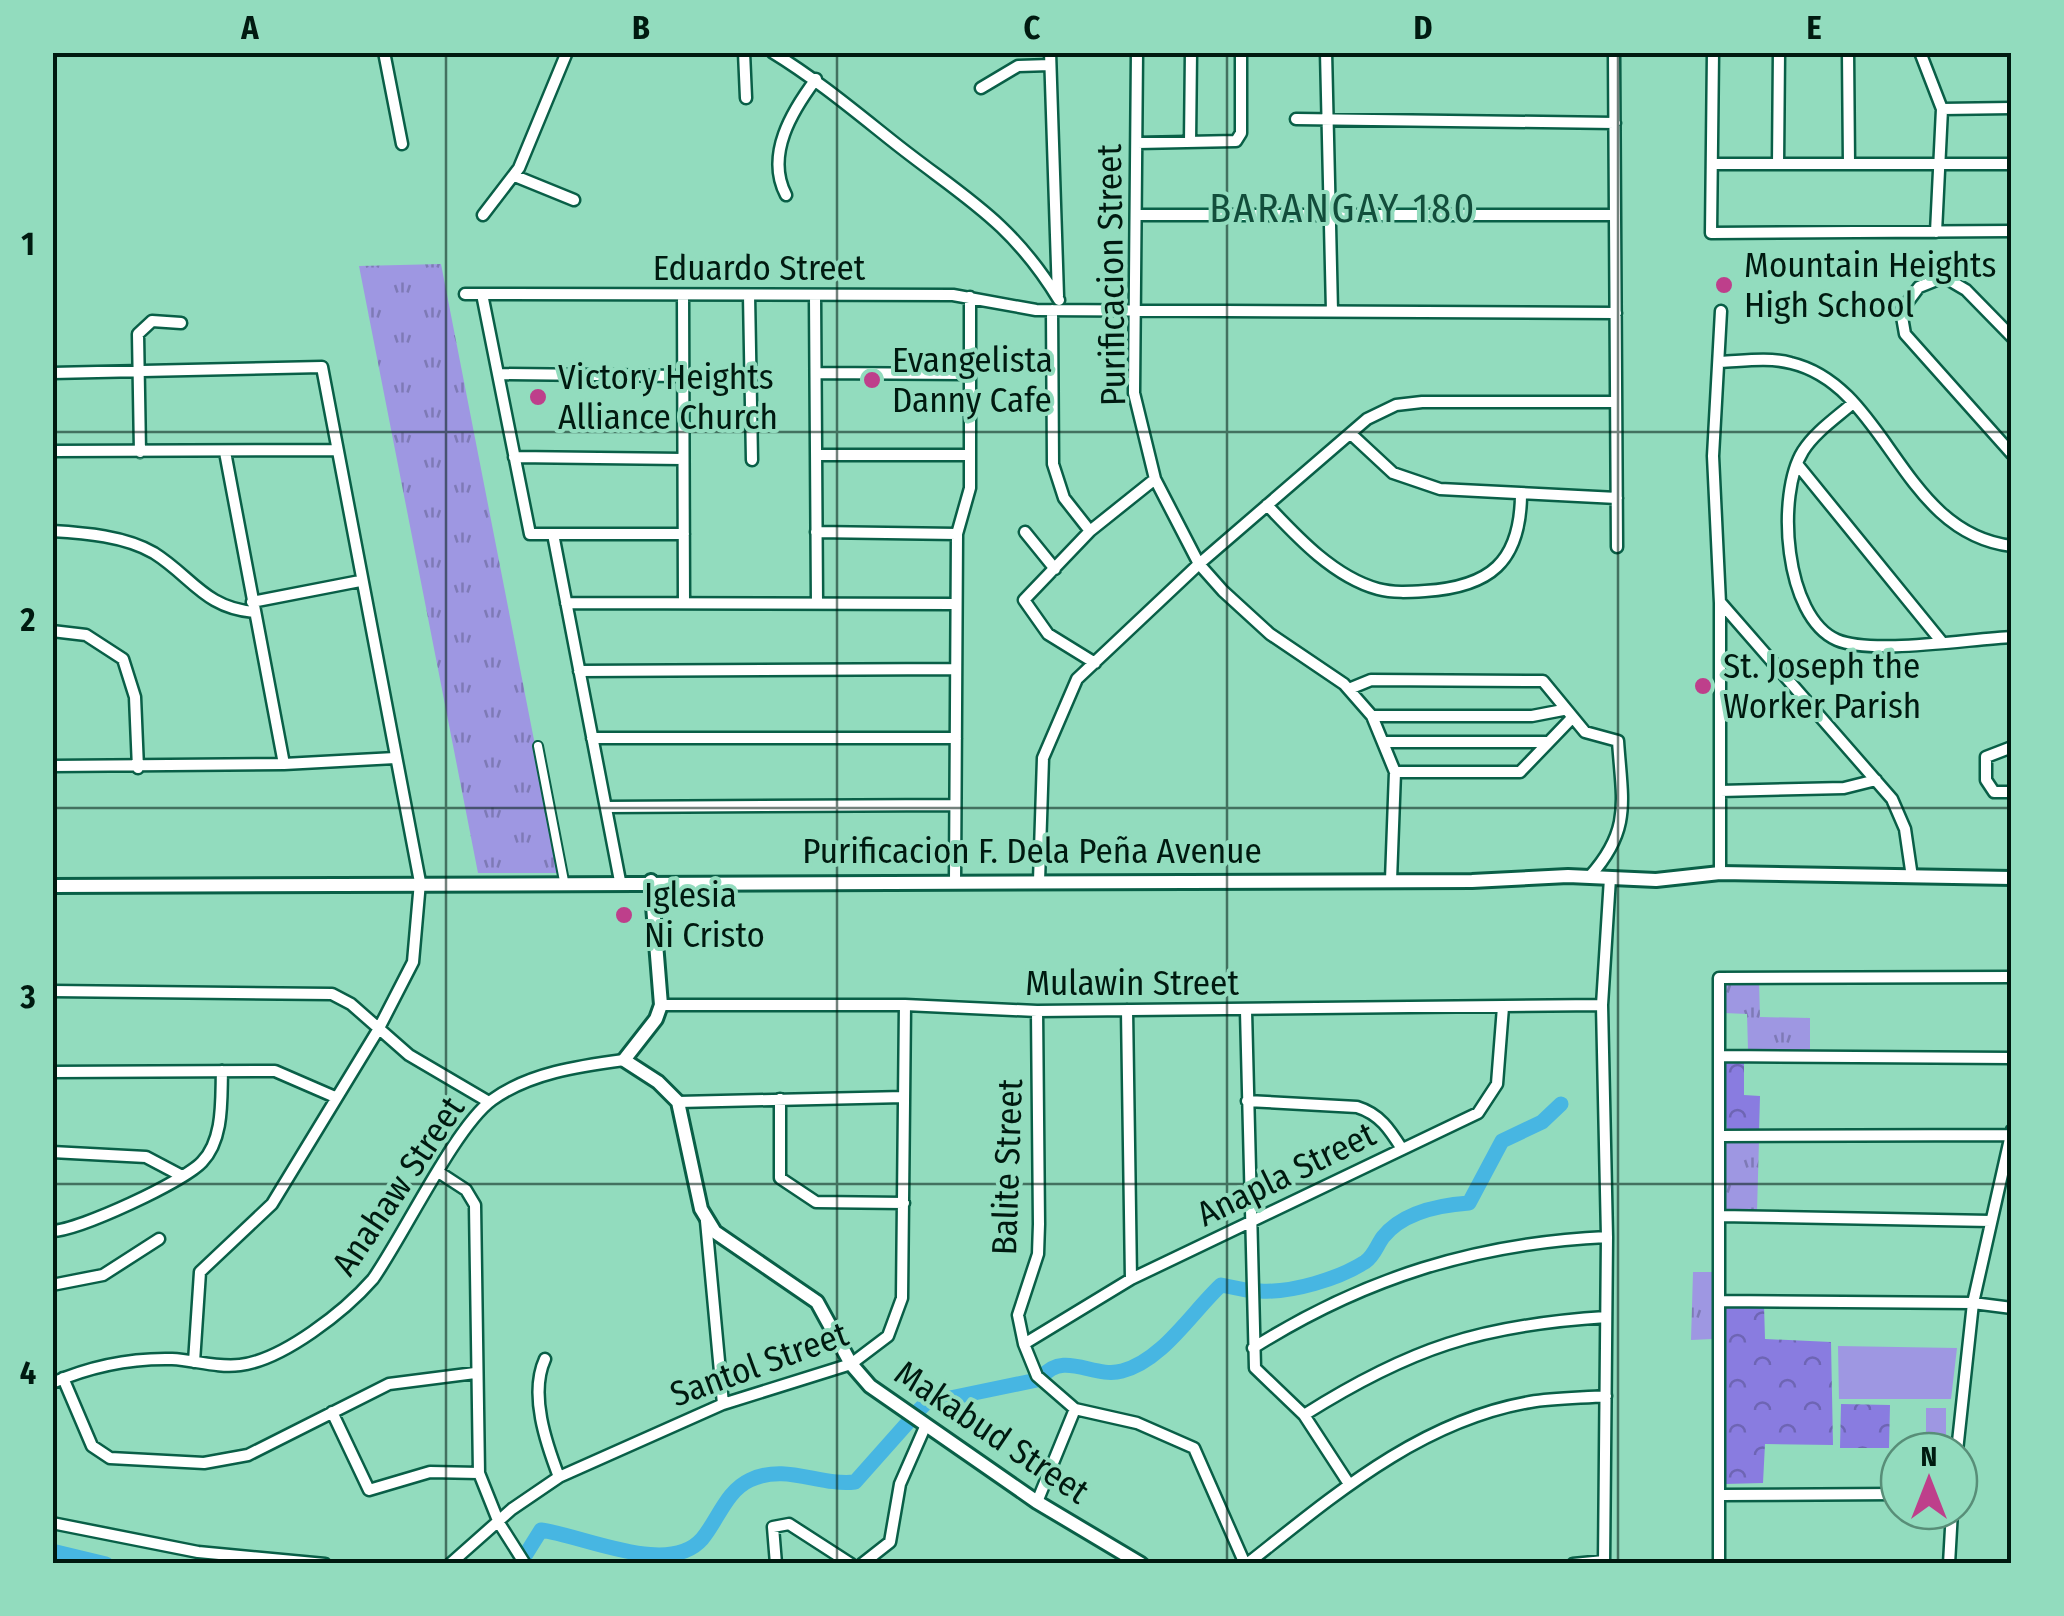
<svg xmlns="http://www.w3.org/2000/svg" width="2064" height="1616" font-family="'Fira Sans Condensed',sans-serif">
	<defs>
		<pattern id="grass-tufts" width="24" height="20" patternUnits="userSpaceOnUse" patternTransform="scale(2.5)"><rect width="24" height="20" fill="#9e97e2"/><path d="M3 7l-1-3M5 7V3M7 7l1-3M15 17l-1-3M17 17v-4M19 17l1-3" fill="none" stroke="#7e7ab6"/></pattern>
		<pattern id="forest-crowns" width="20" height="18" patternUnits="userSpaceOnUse" patternTransform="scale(2.5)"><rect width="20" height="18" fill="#897ce0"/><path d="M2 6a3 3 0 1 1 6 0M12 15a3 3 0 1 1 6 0" fill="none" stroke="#6e65b4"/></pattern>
	</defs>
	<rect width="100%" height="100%" fill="#92dcbe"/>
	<path fill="url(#grass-tufts)" d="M441,264L560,873H478L359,266Z
		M1722,981H1759L1760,1017L1810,1018V1051L1748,1050L1747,1014L1724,1013Z
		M1724,1141H1759L1757,1211L1723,1213Z
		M1693,1272H1714L1712,1339L1691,1340Z"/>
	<path fill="url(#forest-crowns)" d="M1722,1059H1744V1095L1760,1096L1759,1132H1727Z
		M1723,1304L1764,1305L1765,1339L1831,1342L1833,1445L1765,1444L1763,1483L1725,1484Z
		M1841,1404L1890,1405L1889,1448H1840Z"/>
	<path fill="#9e97e2" d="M1838,1346L1957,1348L1951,1399H1839Z
		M1926,1408H1946V1451H1926Z"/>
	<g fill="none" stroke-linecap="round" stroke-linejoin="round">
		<path stroke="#47b6e2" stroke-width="15" d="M1260,1291C1292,1293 1338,1279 1365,1262C1374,1256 1377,1245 1383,1237C1403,1212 1440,1205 1469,1203L1502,1141L1542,1122L1561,1104
			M1042,1377C1064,1350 1094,1379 1122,1371C1162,1361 1192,1312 1221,1285L1246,1290
			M917,1412L926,1403L1037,1380
			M52,1551L106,1564
			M526,1554L541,1530C585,1536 669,1577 702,1539C718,1520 726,1491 750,1480C786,1463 819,1486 855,1482L911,1419"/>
		<g stroke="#095f47" stroke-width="12">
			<path id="pedestrian" d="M538,746L564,881"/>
		</g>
		<g stroke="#095f47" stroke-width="15">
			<path id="minor" d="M384,52L402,144
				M744,52L746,98
				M772,52C816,79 852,109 891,140C961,196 1010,219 1059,300
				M1050,52L1058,296
				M1137,52L1134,393L1155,479L1199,564L1223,591L1270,634L1344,684L1372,716L1395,772L1391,880
				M1326,52L1332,311
				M1614,52L1617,547
				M1713,52L1711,233L2012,231
				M1848,52L1849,164
				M1920,52L1942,109L1936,232
				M981,88L1018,66L1050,65
				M1942,109L2012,108
				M1296,119L1615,123
				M1190,142L1191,52
				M1137,143L1236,141L1241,133V52
				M1712,164H2012
				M1778,164L1779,52
				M515,176L574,200
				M786,195C765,155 792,111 816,79
				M483,215L519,168L567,52
				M1137,215H1615
				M465,294L953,295L1036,310L1616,313
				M482,294L530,534H684
				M683,295L684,603
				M749,295L752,460
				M815,296L817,603
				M1052,310L1053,464L1064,498L1090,531
				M2012,337L1966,290L1944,277L1919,287L1901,311L1905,334L2012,454
				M1721,362C1743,361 1769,357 1791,363C1888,386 1900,533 2012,546
				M52,373L322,367L420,882L413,962L378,1030L272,1204L200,1272L194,1362
				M816,373L970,374
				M498,374L683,376
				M1853,403C1836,418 1815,432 1803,451C1776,494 1784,617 1837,640C1873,655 1968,639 2012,637
				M1351,434L1393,473L1440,489L1617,498
				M52,451L336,450
				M140,452L138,334L152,321L181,323
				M225,452L284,764
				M816,455H970
				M514,457L683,459
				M1797,464L1941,641
				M1267,505C1297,537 1334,577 1378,589C1393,593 1409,592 1425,591C1490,587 1520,562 1521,496
				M52,531C85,533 125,536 154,553C192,577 205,608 254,612
				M816,532L957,534
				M1025,532L1055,569
				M553,534L620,881
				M252,602L360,581
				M566,603L956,604
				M1721,603L1892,799L1905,829L1912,877
				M52,631L86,635L123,659L135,697L138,768
				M1095,663L1048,634L1024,600L1090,531L1155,479
				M579,671L956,669
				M1349,689L1371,680L1543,681L1585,732L1618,741C1622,801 1632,829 1590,876
				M1372,716H1532L1563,710
				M592,738H956
				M1384,742H1547
				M2012,747L1986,757V780L1994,792H2012
				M52,766L284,764L395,758
				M1395,772H1520L1571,719
				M1720,791L1844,788L1876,780
				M606,807L955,805
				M1720,873V603L1713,456L1721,311
				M955,881L957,534L970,488V297
				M1039,881L1043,758L1077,679L1199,564L1367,419L1396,405L1422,402H1616
				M52,991L332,994L351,1004L409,1055L489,1102
				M661,1005H905L1037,1011L1602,1005
				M1127,1010L1131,1279
				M1037,1011L1039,1224L1038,1254L1018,1315L1024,1344L1037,1376L1075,1409L1137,1423L1194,1448L1245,1564
				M1246,1011L1255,1368L1304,1415L1349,1484
				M1719,1056L2012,1058
				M52,1072L275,1071L335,1097
				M780,1099V1178L816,1202L904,1203
				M1247,1101L1357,1107C1380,1114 1390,1130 1402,1149
				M678,1102L904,1097
				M1719,1136L2012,1135
				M52,1152L146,1157L182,1176
				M440,1173L466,1190L475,1205L479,1473L499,1523L525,1564
				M1719,1216L1991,1221
				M706,1221L723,1404
				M52,1231C80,1230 183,1182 202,1162C224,1139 221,1100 222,1071
				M52,1285L103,1275L159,1239
				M1719,1301L1973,1303L2012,1308
				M1024,1344L1131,1279L1478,1113L1497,1084L1503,1007
				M1253,1348C1364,1278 1476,1243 1607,1237
				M545,1359C529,1394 546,1443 559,1477
				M63,1378L92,1446L110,1458L204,1463L248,1455L389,1384L475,1373
				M52,1383C91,1366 130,1358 172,1359C194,1360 217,1368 240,1365C283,1360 345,1311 373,1279C404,1235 455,1127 492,1100C529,1073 579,1066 624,1060
				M332,1412L369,1490L430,1472L479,1473
				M1304,1415C1410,1348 1481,1325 1606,1317
				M1957,1451L1973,1303L2012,1130
				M1719,1495L1899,1494
				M1037,1502L1075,1409
				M52,1523L198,1552L325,1564
				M450,1564L512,1509L559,1477L723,1404L851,1364L888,1336L902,1298L905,1005
				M776,1564L773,1527L789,1524L851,1564
				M862,1564L890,1542L900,1484L925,1427
				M1247,1564C1332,1497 1419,1421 1530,1402C1554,1398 1581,1398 1606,1396
				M1573,1564L1604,1561
				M1604,1564L1607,1237L1602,1005L1610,878
				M1719,1564V978L2012,977
				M1949,1564L1952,1511"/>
		</g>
		<g stroke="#095f47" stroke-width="18">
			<path id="tertiary" d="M651,881L661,1005L656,1019L624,1060L658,1082L678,1102L701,1209L715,1232L817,1302L851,1364L870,1386L1037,1502L1141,1564
				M52,886L1472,881L1568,876L1656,880L1720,873L2012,878"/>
		</g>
		<use href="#pedestrian" stroke="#fff" stroke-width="8"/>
		<use href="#minor" stroke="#fff" stroke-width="10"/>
		<use href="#tertiary" stroke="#fff" stroke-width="12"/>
	</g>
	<path fill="none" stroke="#001a10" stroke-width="2.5" stroke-opacity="0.55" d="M446,52V1564M837,52V1564M1227,52V1564M1618,52V1564M52,432H2012M52,808H2012M52,1184H2012"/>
	<g fill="#be3f8b" stroke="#92dcbe" stroke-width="4">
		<circle cx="1724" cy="285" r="10"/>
		<circle cx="872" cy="380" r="10"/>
		<circle cx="538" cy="397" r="10"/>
		<circle cx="1703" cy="686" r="10"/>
		<circle cx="624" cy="915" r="10"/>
	</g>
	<g text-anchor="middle" stroke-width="8" stroke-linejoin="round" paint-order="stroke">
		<g font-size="35" fill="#001a10" stroke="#92dcbe" text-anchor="start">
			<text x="1744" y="277">Mountain Heights<tspan x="1744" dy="40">High School</tspan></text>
			<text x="892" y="372">Evangelista<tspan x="892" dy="40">Danny Cafe</tspan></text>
			<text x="558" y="389">Victory Heights<tspan x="558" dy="40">Alliance Church</tspan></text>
			<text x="1723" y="678">St. Joseph the<tspan x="1723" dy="40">Worker Parish</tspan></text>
			<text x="644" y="907">Iglesia<tspan x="644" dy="40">Ni Cristo</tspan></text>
		</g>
		<g font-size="35" fill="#001a10" stroke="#92dcbe">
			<text x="759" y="280">Eduardo Street</text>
			<text transform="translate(1111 275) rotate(-91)" y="12">Purificacion Street</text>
			<text x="1032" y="863">Purificacion F. Dela Peña Avenue</text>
			<text x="1132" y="995">Mulawin Street</text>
			<text transform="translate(1007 1167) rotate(-88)" y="12">Balite Street</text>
			<text transform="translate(1286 1174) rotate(-26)" y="12">Anapla Street</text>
			<text transform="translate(398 1186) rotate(-56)" y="12">Anahaw Street</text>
			<text transform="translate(759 1364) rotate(-20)" y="12">Santol Street</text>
			<text transform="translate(992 1432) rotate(34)" y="12">Makabud Street</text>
		</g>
		<g font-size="40" letter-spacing="2.5" fill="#124d3b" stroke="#92dcbe">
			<text x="1343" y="222">BARANGAY 180</text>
		</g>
	</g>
	<rect width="2064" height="1616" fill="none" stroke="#92dcbe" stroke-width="110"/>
	<g transform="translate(1929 1481)"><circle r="48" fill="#92dcbe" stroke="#588e78" stroke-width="2.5"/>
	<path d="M0-8L18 38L0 25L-18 38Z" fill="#be3f8b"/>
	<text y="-15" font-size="28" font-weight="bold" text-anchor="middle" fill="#001a10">N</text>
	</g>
	<rect x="55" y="55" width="1954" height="1506" fill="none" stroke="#001a10" stroke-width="4"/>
	<g font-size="32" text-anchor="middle" font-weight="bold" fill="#001a10">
		<text x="250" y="39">A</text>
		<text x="641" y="39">B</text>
		<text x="1032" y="39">C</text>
		<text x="1423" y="39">D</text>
		<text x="1814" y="39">E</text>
		<text x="28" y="255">1</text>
		<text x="28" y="631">2</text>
		<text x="28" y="1008">3</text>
		<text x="28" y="1384">4</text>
	</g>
</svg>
